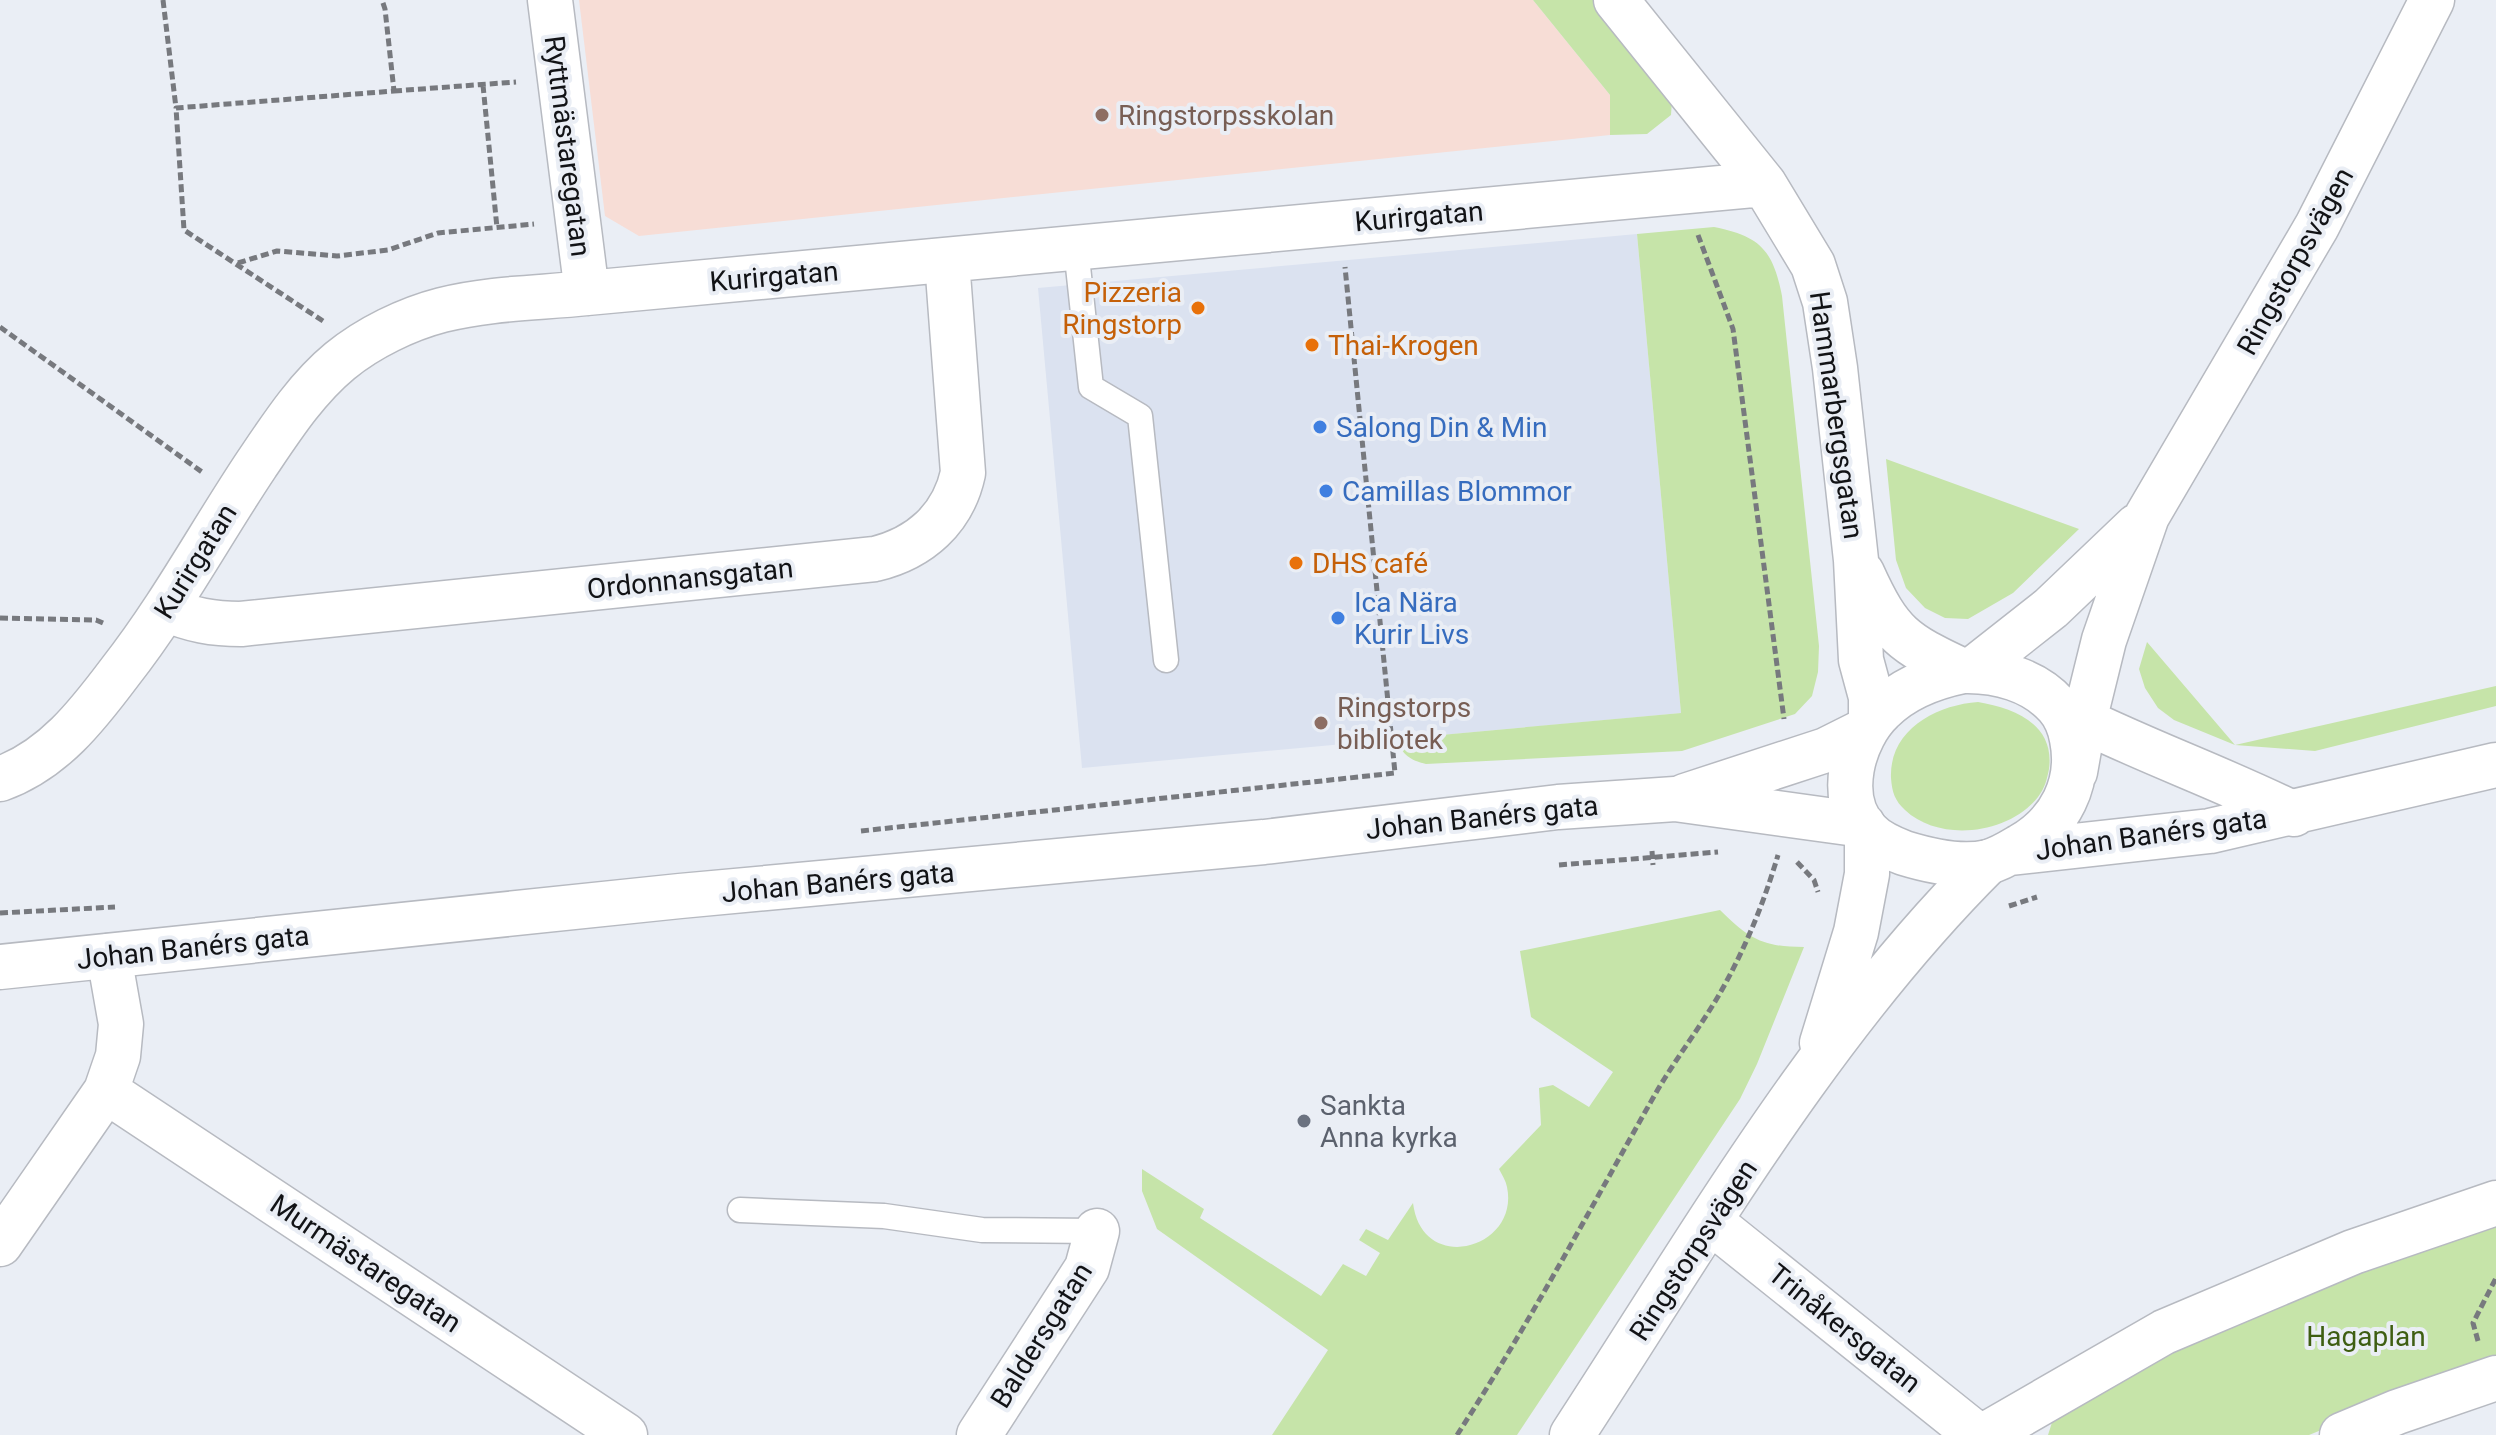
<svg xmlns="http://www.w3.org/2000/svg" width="2496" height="1435" font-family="Roboto,sans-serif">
	<rect width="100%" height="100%" fill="#eaeef5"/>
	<path fill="#dbe2f0" d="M1637,234L1681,713L1082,768L1038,288Z"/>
	<path fill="#f7ddd6" d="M579,0H1533L1610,95V135L639,236L605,216Z"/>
	<path fill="#c6e4a9" d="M1533,0H1604L1673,85L1671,115L1647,134L1610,135V95Z
		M1714,227C1760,236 1773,250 1782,296L1819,646L1818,672L1812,696L1795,714L1682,751L1426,764C1410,760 1402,755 1397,739L1681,713L1637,234Z
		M1886,459L2079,529L2013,593L1968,619L1945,618L1925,608L1906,588L1896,560Z
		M2147,642L2235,745L2496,686V706L2315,751L2235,745L2174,720L2158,708L2145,688L2139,669Z
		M1978,702C2014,708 2055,724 2049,769C2047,779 2045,788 2038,797C2009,834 1940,843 1905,810C1895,801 1892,792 1891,778C1889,730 1936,705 1978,702Z
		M1720,910C1749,939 1763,947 1804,947L1757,1064L1740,1099L1517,1435H1272L1328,1350L1157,1229L1142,1191V1169L1204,1209L1200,1218L1321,1296L1343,1264L1366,1276L1380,1253L1359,1240L1366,1229L1388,1240L1413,1203C1422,1276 1520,1249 1507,1187C1506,1181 1502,1175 1499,1169L1541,1125L1539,1088L1553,1085L1589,1107L1613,1072L1531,1017L1520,951Z
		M2496,1215V1359L2309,1435H2048L2055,1413L2164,1351Z"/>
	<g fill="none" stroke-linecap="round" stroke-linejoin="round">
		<g stroke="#b7bac1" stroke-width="27">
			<path id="lane" d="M1076,248L1091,387L1140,416L1166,660
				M740,1210L884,1216L982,1230L1097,1231"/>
		</g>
		<g stroke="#b7bac1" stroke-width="47">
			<path id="street" d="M550,0L587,293
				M1616,0L1764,184L1813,265L1825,302L1835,368L1856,560L1861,660L1871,697V722
				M1862,573C1890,635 1903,643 1963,671
				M166,609C191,620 213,624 241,624L875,559C920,548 953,519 963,473L947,261
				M0,779C53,760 87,716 120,672C171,607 210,534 256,465C281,428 306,389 340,361C368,338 407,319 442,310C489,298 539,298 587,293L1764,184
				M1822,1043L1856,932L1867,874V831
				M106,1091L625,1435
				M1711,1222L1977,1435
				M0,1244L106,1091L118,1056L121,1024L109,956
				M979,1435L1087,1268L1097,1231
				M1572,1435C1700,1239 1821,1028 1988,862
				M1985,1435L2164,1332L2353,1252L2496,1203
				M2342,1435L2397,1412L2496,1378"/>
		</g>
		<g stroke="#b7bac1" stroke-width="47">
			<path id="secondary" d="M1963,671C1997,670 2034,680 2057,706C2065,715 2070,728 2072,739C2081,783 2060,824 2021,846C2011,852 2000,859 1988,862C1962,868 1930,861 1904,853C1891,848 1877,842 1868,832C1835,799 1853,737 1882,710C1904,688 1934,677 1963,671Z
				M1971,671L2051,608L2137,526
				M2060,709C2136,748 2217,776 2294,814
				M2075,772L2084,721L2104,640L2147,516L2317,226L2432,0
				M1685,796L1826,750L1864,731
				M2011,853L2210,831L2496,765
				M0,967L680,896L1264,842L1558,807L1675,799L1863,825"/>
		</g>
		<path stroke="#77797e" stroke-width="5" stroke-dasharray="8 4" stroke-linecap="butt" d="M163,0L176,108
			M483,85L497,228
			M394,91L516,82
			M1698,235L1733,329L1784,719
			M238,263L277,251L337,256L388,250L438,233L534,224
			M323,321L184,230L176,108L394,91L385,9L382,0
			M0,327L202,472
			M0,618L96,620L103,623
			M861,831L1395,773L1345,267
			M1652,851L1653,865
			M1797,862L1814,880L1818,892
			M1559,865L1718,852
			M2009,906L2037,897
			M0,913L115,907
			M2478,1341L2473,1323L2496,1278
			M1457,1435C1528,1326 1589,1211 1653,1098C1672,1064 1696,1033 1716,1000C1743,954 1763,906 1778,855"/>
		<use href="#lane" stroke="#fff" stroke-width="24"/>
		<use href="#street" stroke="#fff" stroke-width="44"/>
		<use href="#secondary" stroke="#fff" stroke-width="44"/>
	</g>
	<g fill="#8d6e63" stroke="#eaeef5" stroke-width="3">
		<circle cx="1102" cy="115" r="8"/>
		<circle cx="1321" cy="723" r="8"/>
	</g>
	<g fill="#e8710a" stroke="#eaeef5" stroke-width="3">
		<circle cx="1198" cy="308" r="8"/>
		<circle cx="1312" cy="345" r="8"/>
		<circle cx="1296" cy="563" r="8"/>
	</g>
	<g fill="#3f7fe0" stroke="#eaeef5" stroke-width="3">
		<circle cx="1320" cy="427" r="8"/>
		<circle cx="1326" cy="491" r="8"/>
		<circle cx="1338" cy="618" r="8"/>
	</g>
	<circle fill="#6b7280" stroke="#eaeef5" stroke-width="3" cx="1304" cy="1121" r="8"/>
	<g text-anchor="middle" stroke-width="8" stroke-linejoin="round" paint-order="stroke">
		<g font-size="28" fill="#785e54" stroke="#eaeef5" text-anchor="start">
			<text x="1118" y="125">Ringstorpsskolan</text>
			<text x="1337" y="717">Ringstorps<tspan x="1337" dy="32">bibliotek</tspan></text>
		</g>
		<g font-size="28" fill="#121316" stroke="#eaeef5">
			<text transform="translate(568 146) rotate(83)" y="10">Ryttmästaregatan</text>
			<text transform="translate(1419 216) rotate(-5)" y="10">Kurirgatan</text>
			<text transform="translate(2295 261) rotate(-61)" y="10">Ringstorpsvägen</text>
			<text transform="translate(774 276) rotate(-5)" y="10">Kurirgatan</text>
			<text transform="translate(1837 415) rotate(82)" y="10">Hammarbergsgatan</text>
			<text transform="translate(195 561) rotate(-58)" y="10">Kurirgatan</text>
			<text transform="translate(690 578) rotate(-6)" y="10">Ordonnansgatan</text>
			<text transform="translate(1482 817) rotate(-6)" y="10">Johan Banérs gata</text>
			<text transform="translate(2151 834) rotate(-8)" y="10">Johan Banérs gata</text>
			<text transform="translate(838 882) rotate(-5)" y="10">Johan Banérs gata</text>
			<text transform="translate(193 947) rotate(-6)" y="10">Johan Banérs gata</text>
			<text transform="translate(1693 1250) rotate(-57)" y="10">Ringstorpsvägen</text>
			<text transform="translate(366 1263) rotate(34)" y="10">Murmästaregatan</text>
			<text transform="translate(1845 1328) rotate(39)" y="10">Trinåkersgatan</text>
			<text transform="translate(1041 1335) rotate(-58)" y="10">Baldersgatan</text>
		</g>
		<g font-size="28" fill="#c56008" stroke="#eaeef5" text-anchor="start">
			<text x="1182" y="302" text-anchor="end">Pizzeria<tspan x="1182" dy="32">Ringstorp</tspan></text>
			<text x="1328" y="355">Thai-Krogen</text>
			<text x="1312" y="573">DHS café</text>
		</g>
		<g font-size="28" fill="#366cbe" stroke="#eaeef5" text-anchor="start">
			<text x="1336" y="437">Salong Din &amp; Min</text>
			<text x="1342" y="501">Camillas Blommor</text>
			<text x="1354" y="612">Ica Nära<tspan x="1354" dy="32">Kurir Livs</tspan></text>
		</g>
		<g font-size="28" fill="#5b616d" stroke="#eaeef5" text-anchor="start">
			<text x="1320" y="1115">Sankta<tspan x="1320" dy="32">Anna kyrka</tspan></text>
		</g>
		<g font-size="28" fill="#3e5e12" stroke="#eaeef5">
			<text x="2366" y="1346">Hagaplan</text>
		</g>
	</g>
</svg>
